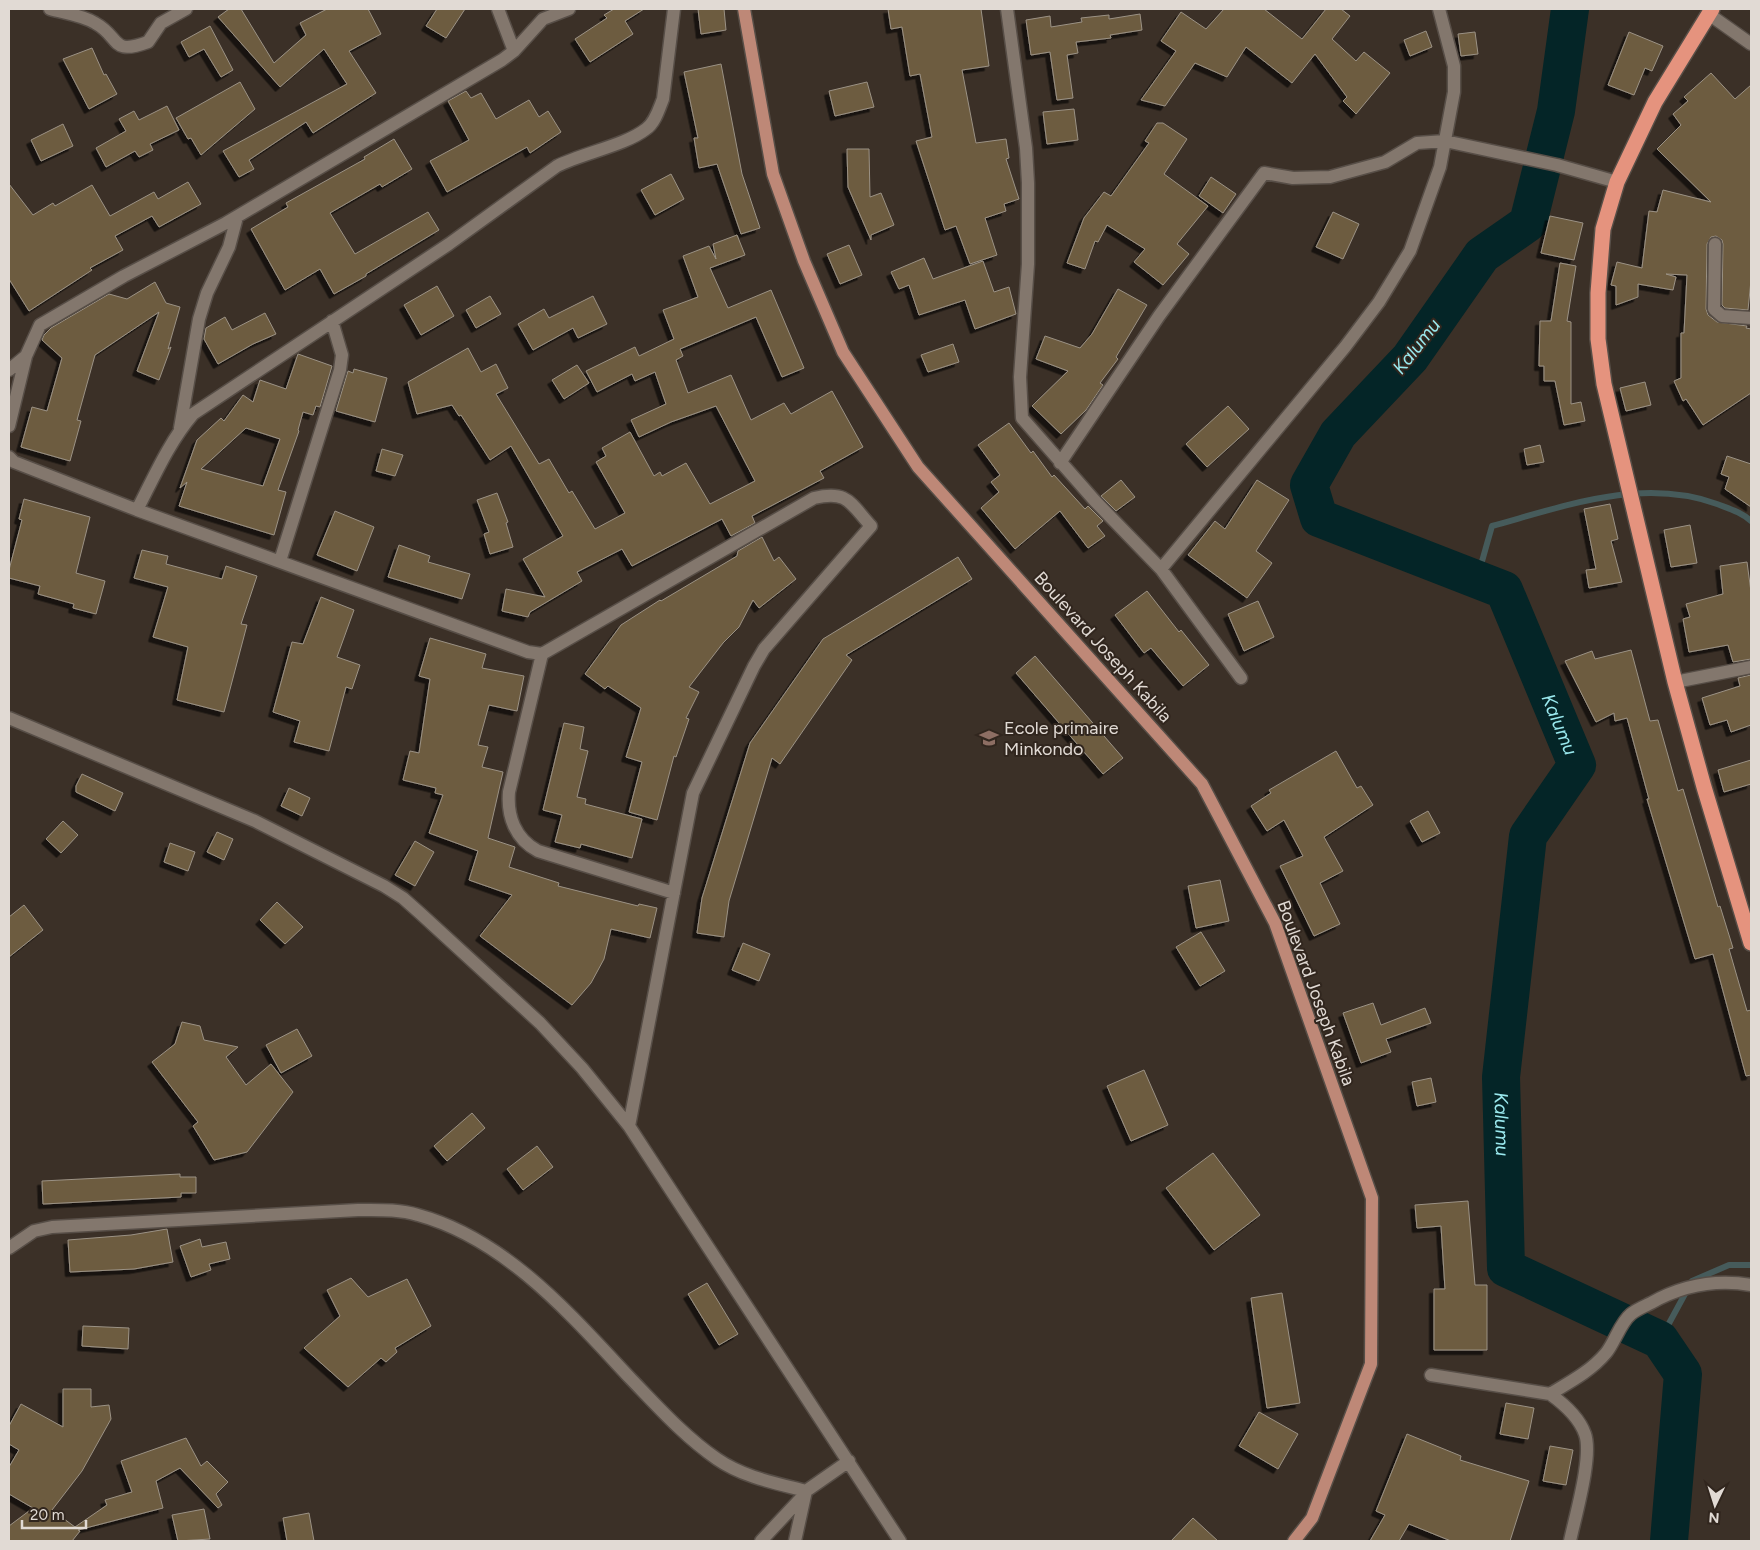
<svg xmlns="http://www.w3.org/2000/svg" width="1760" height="1550" font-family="Figtree,sans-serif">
	<defs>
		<filter id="shadow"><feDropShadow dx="-4.5" dy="4.5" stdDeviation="0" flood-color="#0009"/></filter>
	</defs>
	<rect width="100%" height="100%" fill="#3b3027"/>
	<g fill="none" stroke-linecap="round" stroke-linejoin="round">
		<path stroke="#465b5b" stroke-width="6" d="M1477,579L1492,526C1565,506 1642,477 1717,504C1730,509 1741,512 1751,521
			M1660,1340L1692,1281L1729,1265H1751"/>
		<path stroke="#042527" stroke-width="38" id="s1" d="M1570,9L1556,111L1528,223L1482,255L1410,358L1338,434L1309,485L1319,518L1504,590L1577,765L1528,836L1501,1077L1506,1268L1660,1340L1683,1374L1669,1541"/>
	</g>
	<path fill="#6d5b3f" stroke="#9b9285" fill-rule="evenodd" filter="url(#shadow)" d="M229,9H241L274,63L306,35L300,23L327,9H368L381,34L349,51L376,93L313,133L306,122L249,160L254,169L239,177L223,151L347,84L324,49L280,87L218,17Z
		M437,9H465L446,38L426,26Z
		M614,9H644L625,21L633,34L590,62L575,39L607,18L604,15Z
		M698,9H724L726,30L701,34Z
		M888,9H981L989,66L962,70L976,143L1006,139L1009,158L1006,159L1019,199L1004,204L1006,211L985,218L997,255L970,264L956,226L945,230L916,141L932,137L920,74L910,76L902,27L891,29Z
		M1224,9H1264L1302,39L1326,9H1341L1350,16L1332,39L1356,61L1364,52L1390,73L1356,114L1343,101L1347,97L1315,54L1292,83L1246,47L1227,77L1195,63L1165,106L1141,100L1176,51L1161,41L1181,12L1206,29Z
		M1140,14L1142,30L1110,35L1111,38L1076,42L1078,53L1067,55L1073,98L1057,100L1050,52L1031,55L1026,20L1050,16L1051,27L1082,22L1081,18L1109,15V19Z
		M210,26L233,70L221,77L204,49L189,57L181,42Z
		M1426,31L1432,47L1410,56L1404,40Z
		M1475,32L1478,54L1461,56L1458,34Z
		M1629,32L1663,46L1652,71L1645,68L1634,95L1608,85Z
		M92,48L104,75L106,74L117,94L89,109L63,59Z
		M721,64L742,174L760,228L741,234L717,164L699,168L694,138H698L684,72Z
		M1711,73L1735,99L1751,85V280L1748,310L1725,308L1722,305L1723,244L1722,240L1716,236L1711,237L1707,244L1706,309L1708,315L1717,322L1747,326L1746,328L1751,329V393L1703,425L1686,399L1683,401L1674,381L1681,378V333H1684L1687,275L1666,274L1676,277L1673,290L1638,284V297L1616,305V286L1611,285L1617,262L1642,268L1649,211L1657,212L1663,190L1711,202L1657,149L1681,125L1673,114L1688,101L1684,97Z
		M240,82L255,109L201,155L191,138L188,139L176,118Z
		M867,82L874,107L835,116L829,91Z
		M466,91L471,98L481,93L496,119L529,100L539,117L548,111L561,132L530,153L527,147L447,192L430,161L469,140L448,101Z
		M167,106L179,130L150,144L153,150L139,157L135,151L106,167L96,148L126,131L119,119L134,111L139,120Z
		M1074,109L1078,140L1047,144L1043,112Z
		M1157,123H1163L1187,139L1164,174L1208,206L1177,244L1189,254L1163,285L1134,262L1145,249L1107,225L1098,242L1095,241L1085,269L1067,263L1084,218L1104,192L1111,196L1149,143L1145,141Z
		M63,124L73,146L41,161L31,140Z
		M394,139L412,169L382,187L380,184L330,213L355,254L428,212L439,230L366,274V276L334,294L320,269L285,290L251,229L288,207L286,203L365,159L364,157Z
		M847,149H869L870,197L881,193L894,225L871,235V240L848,187Z
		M671,174L684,199L655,215L641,190Z
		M1211,177L1236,194L1223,213L1199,196Z
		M188,182L201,204L159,227L152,216L115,236L123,250L90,268L92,270L29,311L9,279V184L33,215L53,203L55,206L92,185L110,216L154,192L158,199Z
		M1333,212L1359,224L1343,259L1316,247Z
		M1550,216L1583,223L1574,260L1541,253Z
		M737,235L745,255L710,268L728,308L771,290L804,368L782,377L756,317L680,349L683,356L676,360L688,393L731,375L751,420L784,403L791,414L832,391L863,447L820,471L824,478L752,516L755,523L731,536L722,519L632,566L622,549L577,572L582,581L530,612L528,617L502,611L506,589L545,597L523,559L563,536L511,446L490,460L461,415L459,416L452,405L417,414L408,382L468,348L481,372L496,364L508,388L496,394L539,464L549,459L569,493L572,491L595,529L625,513L596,462L606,456L602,448L630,432L654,476L660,472L662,476L686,463L710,504L755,481L716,406L671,422L639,437L631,420L666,404L655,372L635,381L632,374L597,392L586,371L635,347L639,356L674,339L663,310L698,297L683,256L709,246L716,259L713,244Z
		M849,245L862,275L840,284L827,254Z
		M924,258L933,279L983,261L994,292L1009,287L1016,314L975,329L965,300L919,315L909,285L899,289L891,272Z
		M1560,263L1576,266L1567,321L1571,322V404L1581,402L1585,421L1564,425L1555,381H1544V366H1539L1540,321H1551Z
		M155,282L166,303L180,307L168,349L171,347L159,380L137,371L159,312L95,355L77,420L81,421L70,461L21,447L32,407L47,411L62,358L42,340L44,335L51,328L109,294L127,299Z
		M437,286L454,316L421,335L404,305Z
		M1118,289L1147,305L1116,357L1118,359L1100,383L1103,385L1086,410L1061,434L1032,406L1068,371L1036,359L1045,336L1080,348L1092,334Z
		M490,296L501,314L476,328L466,310Z
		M593,296L607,324L578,338L573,328L533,350L518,324L544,309L549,318Z
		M265,313L276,334L253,344L218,364L204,339L206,328L225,317L232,330Z
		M953,344L959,362L928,372L921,355Z
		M298,354L332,366L320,407L316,406L313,415L303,412L298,430L299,431L278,490L286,492L274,535L179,506L187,482L180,488L197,440L221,418L224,421L243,395L253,402L260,380L286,389ZM246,428L280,439L263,486L201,469Z
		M577,365L589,383L564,399L552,380Z
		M354,369L387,378L375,422L336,411L348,371L353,373Z
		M1645,382L1651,405L1626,411L1620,388Z
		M1228,406L1249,429L1207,467L1186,444Z
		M1009,423L1031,453L1033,451L1052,477L1054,475L1085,509L1088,506L1103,521L1097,526L1105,536L1088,548L1060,511L1015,549L981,508L999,492L991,482L1000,475L978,445Z
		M1540,445L1544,462L1527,465L1524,449Z
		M382,449L403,455L395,476L376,471Z
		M1727,456L1751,464V507L1725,489L1729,477L1721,474Z
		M1121,480L1135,497L1116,511L1101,496Z
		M1257,480L1289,500L1256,551L1272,563L1247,598L1188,555L1215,521L1225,529Z
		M497,493L508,522L506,523L513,547L490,554L484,534L489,532L477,500Z
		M24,499L90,517L76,573L105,581L96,614L73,608L74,604L38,594L40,586L9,578V570L22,520L19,519Z
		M1610,504L1618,539L1611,541L1622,582L1589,588L1586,570L1596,569L1584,509Z
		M335,511L374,527L357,571L317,555Z
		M1690,525L1697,563L1671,567L1664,530Z
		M762,537L774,561L779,557L796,579L759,608L753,600L739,627L723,643L689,687L699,692L686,718L689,719L676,757L674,756L657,820L629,812L642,762L626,757L641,708L608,686L605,689L585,674L621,625L660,600L661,601L737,556L738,551Z
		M399,545L430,556L428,562L470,574L462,599L388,577Z
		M142,550L168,556L166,564L222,579L226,566L257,576L241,624L247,625L224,712L177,700L188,647L153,637L168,587L134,578Z
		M958,557L972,579L846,655L852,660L780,764L772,758L729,901L724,937L697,933L702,898L750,743L823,639Z
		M1747,562L1751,592V659L1733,662L1728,645L1689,652L1683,619L1690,617L1686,604L1723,594L1720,566Z
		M1147,591L1179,632L1181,630L1209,665L1183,686L1151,648L1144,653L1115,615Z
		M321,597L354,610L337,657L360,665L352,689L346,687L329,751L294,742L300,721L273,712L292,642L303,644Z
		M1258,601L1274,637L1244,651L1228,614Z
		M430,638L486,654L482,668L524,676L517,711L489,705L478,745L488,747L482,767L503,772L488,838L515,847L509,867L559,883L558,886L638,906L639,904L657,908L650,938L611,929L604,959L591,983L572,1005L480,936L512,895L469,880L478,851L429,833L443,795L435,793L436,788L403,780L410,751L419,753L430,679L419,676Z
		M1631,650L1650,721L1658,720L1678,791L1683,789L1718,907L1720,906L1733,948L1729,949L1747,1011L1751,1010V1075L1746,1076L1713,954L1695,959L1647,799H1649L1627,718L1615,721L1614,713L1596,722L1565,661L1592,651L1595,659Z
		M1035,656L1123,758L1103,774L1016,673Z
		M1751,675V725L1731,732L1727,720L1710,725L1702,698L1740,686L1738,678Z
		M564,723L584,727L580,749L588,751L577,797L586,799L585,804L642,819L632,858L581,844L580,848L555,842L562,815L543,810Z
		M1336,751L1357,788L1361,786L1373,805L1324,837L1343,871L1320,883L1340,924L1314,936L1280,866L1303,856L1284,820L1267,831L1251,806L1271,793L1269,790Z
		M1751,760V784L1724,792L1718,770Z
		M82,774L123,793L115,811L76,792V786Z
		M289,788L310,798L302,816L281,806Z
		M1428,811L1440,833L1422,842L1410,821Z
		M63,821L78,835L61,853L46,839Z
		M217,832L233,839L224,860L207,852Z
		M415,841L434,852L415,886L395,875Z
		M170,843L195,852L188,871L164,862Z
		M1220,880L1229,921L1196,928L1188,886Z
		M277,902L303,927L285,944L260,920Z
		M24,905L43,930L9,957V917Z
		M1201,932L1225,971L1200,986L1176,947Z
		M743,943L770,954L759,981L732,970Z
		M1373,1003L1381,1025L1425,1008L1431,1023L1386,1039L1391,1052L1361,1063L1343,1013Z
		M182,1022L200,1026L204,1040L238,1047L226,1057L246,1085L271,1064L293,1092L247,1152L214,1160L193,1126L198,1122L152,1062L175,1044Z
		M297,1029L312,1056L281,1073L266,1045Z
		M1144,1070L1168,1125L1131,1141L1107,1086Z
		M1431,1078L1436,1102L1417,1106L1412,1082Z
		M472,1113L485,1128L447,1161L434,1146Z
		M537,1146L553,1167L523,1190L507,1169Z
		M1213,1153L1260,1215L1214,1250L1166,1188Z
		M180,1174V1177H196V1193H181V1197L43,1204L42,1181Z
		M1468,1201L1475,1285H1487V1350H1434V1289H1445L1441,1226L1417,1228L1415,1205Z
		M167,1229L173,1262L134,1269L70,1272L68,1240L131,1235Z
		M200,1239L202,1247L226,1242L230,1259L209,1264L211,1270L191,1277L180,1246Z
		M351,1278L368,1297L407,1279L431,1326L395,1348L397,1352L386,1362L381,1358L348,1387L304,1348L340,1316L327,1290Z
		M707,1283L738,1334L719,1345L688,1294Z
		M1282,1293L1300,1403L1267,1408L1251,1298Z
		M83,1326L129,1328L128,1349L82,1346Z
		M63,1389H91V1407L109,1405L111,1419L82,1471L52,1510L75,1527L107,1505L105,1500L132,1492L121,1461L186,1438L201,1466L207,1461L228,1482L216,1494L222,1505L218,1508L180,1468L156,1481L163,1508L78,1530L80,1531L72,1541H9V1526L33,1508L9,1494V1467L19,1450L9,1444V1426L21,1404L63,1427Z
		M1506,1403L1534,1408L1528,1439L1500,1434Z
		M1259,1412L1298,1434L1278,1469L1239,1446Z
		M1407,1434L1461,1456L1460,1460L1529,1481L1510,1541H1451L1409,1524L1399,1541H1370L1385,1515L1376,1511Z
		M1550,1446L1573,1450L1566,1485L1543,1481Z
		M204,1509L210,1539L178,1541L172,1515Z
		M309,1513L314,1541H287L283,1518Z
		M1193,1518L1218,1541H1171Z"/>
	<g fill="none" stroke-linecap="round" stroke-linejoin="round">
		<g stroke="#574e47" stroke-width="15">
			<path id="minor" d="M50,9C64,13 82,15 95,23C121,37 110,56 148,42L161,23L186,9
				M498,9L514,51
				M1007,9L1026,148L1028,183V264L1020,377L1022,418L1095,501L1161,569
				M1710,15L1751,44
				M1715,244L1714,309L1722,316L1751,318
				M9,370L26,356
				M9,426L26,356L40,325L124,276L226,223L502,60L514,51L543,19L569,9
				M180,428L199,319L207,293L229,247L237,217
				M9,457L14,462L137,510L528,652L542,654L814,498C848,490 850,503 871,526L764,649L754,666L693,793L629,1126
				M1060,463L1159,316L1264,173L1293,178L1330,177L1385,162L1417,143L1445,141L1557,165L1617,182
				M137,510C154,477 169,442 193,414L449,244L557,166C583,153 626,145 646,129C655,123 659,109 663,99L674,9
				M280,561L340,370L342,355L332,321
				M542,654L509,792C507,816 515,839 538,851L674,893
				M1241,678L1161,569L1345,347L1379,302L1410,251L1440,167L1454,92V66L1439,9
				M1675,682L1751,667
				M9,718L255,821L384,886L403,898L421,914L540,1023L582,1068L629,1126L900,1541
				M9,1248L34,1231L52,1227L358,1210C378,1210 399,1209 418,1215C506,1239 571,1315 631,1379C658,1407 685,1437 717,1459C743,1477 775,1483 806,1491
				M1431,1375L1550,1394C1564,1404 1579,1417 1585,1434C1593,1456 1575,1517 1570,1541
				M1550,1394C1570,1382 1591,1371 1606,1353C1615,1342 1620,1323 1631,1314C1637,1309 1645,1306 1651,1303C1683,1285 1715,1279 1751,1285
				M761,1541L803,1496
				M795,1541L806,1491L849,1461"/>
		</g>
		<g stroke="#574e47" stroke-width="15">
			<path id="major" d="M744,9L773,174L804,261L843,352L918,467L1202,784L1275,923L1372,1198L1371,1364L1312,1518L1294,1541"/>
		</g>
		<g stroke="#574e47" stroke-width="18">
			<path id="highway" d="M1712,9L1655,102L1617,182L1603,229L1598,293V339L1604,384L1675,682L1704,787L1751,943"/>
		</g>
		<use href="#minor" stroke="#83776d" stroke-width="12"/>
		<use href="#major" stroke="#be8877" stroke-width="12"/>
		<use href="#highway" stroke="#e5937e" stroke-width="15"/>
	</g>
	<defs>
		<g id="school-bare" transform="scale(1.5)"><path d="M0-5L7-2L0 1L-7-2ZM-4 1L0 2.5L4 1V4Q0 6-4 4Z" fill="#8d6e63" stroke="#31261e" stroke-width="2.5" paint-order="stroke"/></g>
	</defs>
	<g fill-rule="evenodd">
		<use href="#school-bare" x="989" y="738"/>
	</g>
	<g text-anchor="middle" stroke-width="4" stroke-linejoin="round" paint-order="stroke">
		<g font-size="18" fill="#e1dad4" stroke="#31261e">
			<text transform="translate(1103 647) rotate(48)" y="6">Boulevard Joseph Kabila</text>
			<text transform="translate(1316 993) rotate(70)" y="6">Boulevard Joseph Kabila</text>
		</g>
		<g font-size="18" fill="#e1dad4" stroke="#31261e" text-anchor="start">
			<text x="1004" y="734">Ecole primaire<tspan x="1004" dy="21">Minkondo</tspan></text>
		</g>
		<g font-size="19" font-style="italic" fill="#9ae9ee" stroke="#31261e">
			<text transform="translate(1416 346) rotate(-52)" y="7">Kalumu</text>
			<text dy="7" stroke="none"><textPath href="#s1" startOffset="942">Kalumu</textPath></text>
			<text dy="7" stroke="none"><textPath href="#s1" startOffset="1362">Kalumu</textPath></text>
		</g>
	</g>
	<rect width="1760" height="1550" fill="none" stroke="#e1dad4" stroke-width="20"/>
	<g transform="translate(1715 1505) rotate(184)" stroke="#31261e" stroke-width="4" paint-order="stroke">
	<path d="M0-4L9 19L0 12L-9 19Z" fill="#e1dad4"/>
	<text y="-8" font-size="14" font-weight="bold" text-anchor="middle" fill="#e1dad4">N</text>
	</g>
	<path d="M22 1520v8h64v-8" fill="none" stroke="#e1dad4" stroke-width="2.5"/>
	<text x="30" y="1520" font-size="15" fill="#e1dad4" stroke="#31261e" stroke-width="4" paint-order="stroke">20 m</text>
</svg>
